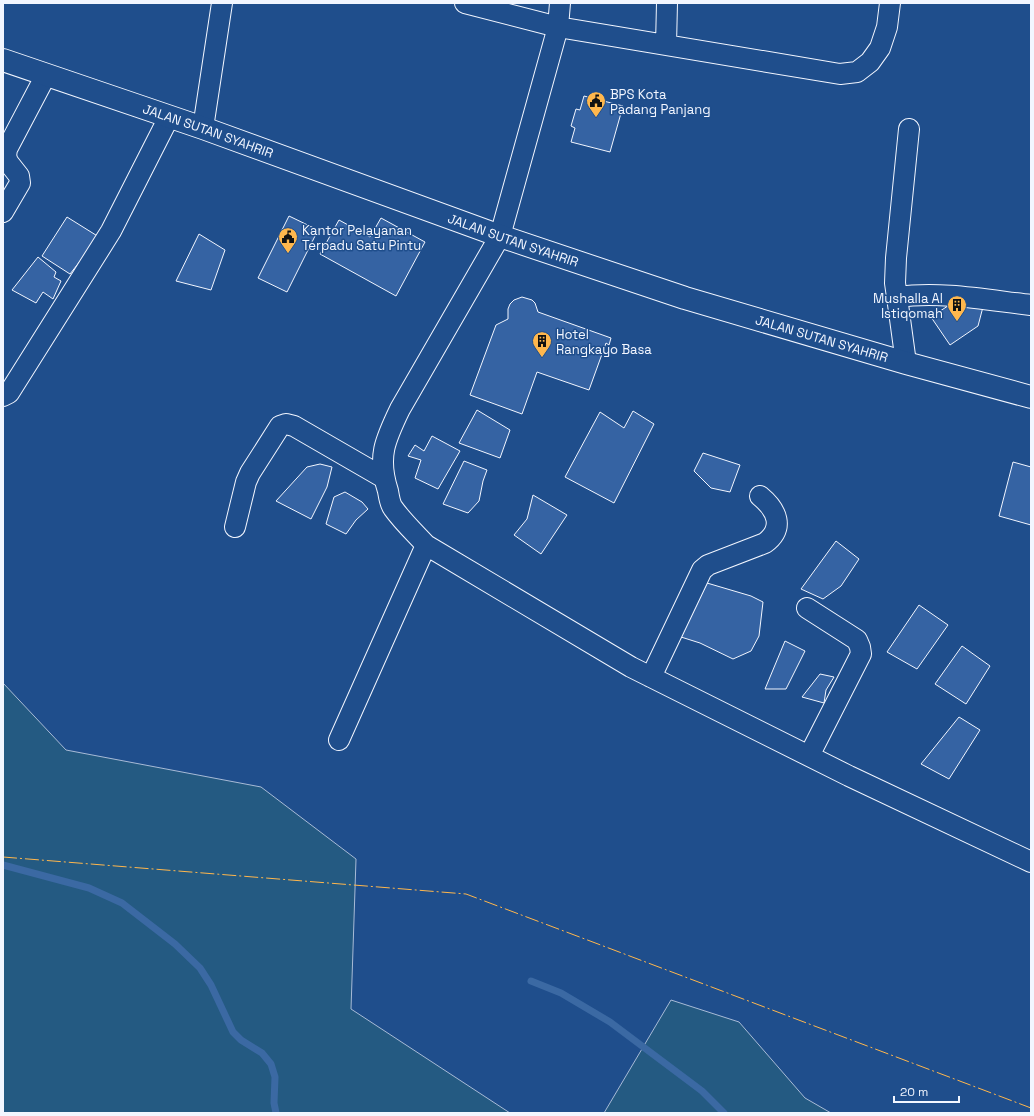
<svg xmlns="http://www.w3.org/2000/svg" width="1034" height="1116" font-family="'Space Grotesk',sans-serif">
	<rect width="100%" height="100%" fill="#1f4e8c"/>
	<path fill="#245a82" stroke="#a8bbd7" d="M3,683L66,750L261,787L356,859L351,1009L510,1113H3Z
		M671,1000L739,1022L805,1098L831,1113H604Z"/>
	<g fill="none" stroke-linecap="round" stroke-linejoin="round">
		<path stroke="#3b69a3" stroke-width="7" d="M3,865L89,888L122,903L175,944L200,968L211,985L233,1032L241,1040L262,1053L271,1064L275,1077L274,1103L276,1113
			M531,981L561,993L610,1022L702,1091L724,1113"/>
	</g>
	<path fill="#3563a3" stroke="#f2f6ff" d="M584,96L623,106L610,152L571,142L575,128L571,126L576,109L580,110Z
		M289,216L318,230L287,292L258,278Z
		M67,217L99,237L70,274L42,256Z
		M381,218L425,242L396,296L320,254L339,220L370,237Z
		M199,234L225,250L211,290L176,281Z
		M38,257L56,272L54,277L61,281L53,299L43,292L36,303L12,290Z
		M522,297L532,300L535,303L538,312L611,338L609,345L606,343L589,390L537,372L522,414L470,395L496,325L508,319V309L510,304L514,300Z
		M960,298L984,303L978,326L950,345L931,317Z
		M477,410L510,430L500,458L459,443Z
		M633,411L654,424L614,503L565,477L600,412L624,428Z
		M432,436L460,451L438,489L415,478L421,460L408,456L415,445L424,451Z
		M703,453L740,465L730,492L711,488L694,471Z
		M464,461L487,470L483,481L479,501L468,513L443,504Z
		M1013,462L1031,467V525L999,516Z
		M320,464L332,467L327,487L311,519L276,501L307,467Z
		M345,492L362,502L368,509L356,520L346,534L326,524L334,497Z
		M533,495L567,515L541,554L514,535L527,519Z
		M836,541L859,559L841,586L823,599L801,589Z
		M707,583L751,596L763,602L759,636L751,651L733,659L700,643L681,637Z
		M919,605L948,625L917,669L887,652Z
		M785,641L805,651L786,689H765Z
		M962,646L990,666L966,704L935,684Z
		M820,674L834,677L826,690L824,703L802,697Z
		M959,717L980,730L949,779L921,764Z"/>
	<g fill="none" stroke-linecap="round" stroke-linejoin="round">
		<g stroke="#f2f6ff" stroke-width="22">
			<path id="street" d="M465,3L558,27L840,74L857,72L870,62L880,48L887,27L890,3
				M560,3L558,27L500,236L400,409C385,440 377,457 388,491C389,497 390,504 393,508C403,522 415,533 426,545L631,667L849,776L1031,862
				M666,45L667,3
				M203,128L222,3
				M3,212L20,183L19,176L8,162L6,156L7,149L46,75
				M897,297L895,283L896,258L909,129
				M906,363L897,297C942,291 987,300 1031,305
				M3,396L9,393L111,231L169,117
				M235,527L246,482L250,473L280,426L286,424L294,426L384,478
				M807,608L857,640L860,647L861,654L809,756
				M651,677L702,570L708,565L765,543C785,528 777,510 760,496
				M339,740L426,545"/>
		</g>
		<g stroke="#f2f6ff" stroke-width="24">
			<g id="highway">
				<path id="s1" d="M3,60L203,128L500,236L685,298L906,363L1031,397"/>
			</g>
		</g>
		<use href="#street" stroke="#1f4e8c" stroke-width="20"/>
		<use href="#highway" stroke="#1f4e8c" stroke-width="22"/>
		<path stroke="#ffb74d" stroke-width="1" stroke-dasharray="14 3 2 3" stroke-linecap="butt" d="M3,857L466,894L1031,1108"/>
	</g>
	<defs>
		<g id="civic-pin" transform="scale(1)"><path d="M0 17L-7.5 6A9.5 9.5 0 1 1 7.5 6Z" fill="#ffb74d" stroke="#1f4e8c"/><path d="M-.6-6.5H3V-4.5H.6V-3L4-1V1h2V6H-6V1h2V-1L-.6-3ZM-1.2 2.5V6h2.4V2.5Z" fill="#111"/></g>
		<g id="building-pin" transform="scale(1)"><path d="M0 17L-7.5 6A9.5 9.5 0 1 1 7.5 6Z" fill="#ffb74d" stroke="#1f4e8c"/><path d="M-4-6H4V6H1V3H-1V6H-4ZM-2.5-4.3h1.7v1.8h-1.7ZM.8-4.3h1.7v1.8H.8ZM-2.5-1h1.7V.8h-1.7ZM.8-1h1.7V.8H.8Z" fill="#111"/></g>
	</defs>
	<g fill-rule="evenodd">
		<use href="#civic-pin" x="596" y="101"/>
		<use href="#civic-pin" x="288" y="237"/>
		<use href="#building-pin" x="957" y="305"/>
		<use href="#building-pin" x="542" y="341"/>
	</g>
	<g text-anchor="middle" stroke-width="3" stroke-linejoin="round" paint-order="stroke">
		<g font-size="13" fill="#f2f6ff" stroke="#1f4e8c" text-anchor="start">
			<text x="610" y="99">BPS Kota<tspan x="610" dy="15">Padang Panjang</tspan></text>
			<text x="302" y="235">Kantor Pelayanan<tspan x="302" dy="15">Terpadu Satu Pintu</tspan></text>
			<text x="943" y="303" text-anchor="end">Mushalla Al<tspan x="943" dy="15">Istiqomah</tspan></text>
			<text x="556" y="339">Hotel<tspan x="556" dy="15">Rangkayo Basa</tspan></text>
		</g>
		<g font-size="13" fill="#f2f6ff" stroke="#1f4e8c">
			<text dy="5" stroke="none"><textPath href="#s1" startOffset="217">JALAN SUTAN SYAHRIR</textPath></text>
			<text dy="5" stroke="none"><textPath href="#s1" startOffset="541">JALAN SUTAN SYAHRIR</textPath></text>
			<text dy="5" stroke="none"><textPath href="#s1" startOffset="865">JALAN SUTAN SYAHRIR</textPath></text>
		</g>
	</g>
	<rect width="1034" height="1116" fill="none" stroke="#f2f6ff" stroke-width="8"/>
	<path d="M894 1096v6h65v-6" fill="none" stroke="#f2f6ff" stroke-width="2"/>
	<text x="900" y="1096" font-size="12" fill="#f2f6ff" stroke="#1f4e8c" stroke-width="3" paint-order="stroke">20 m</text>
</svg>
